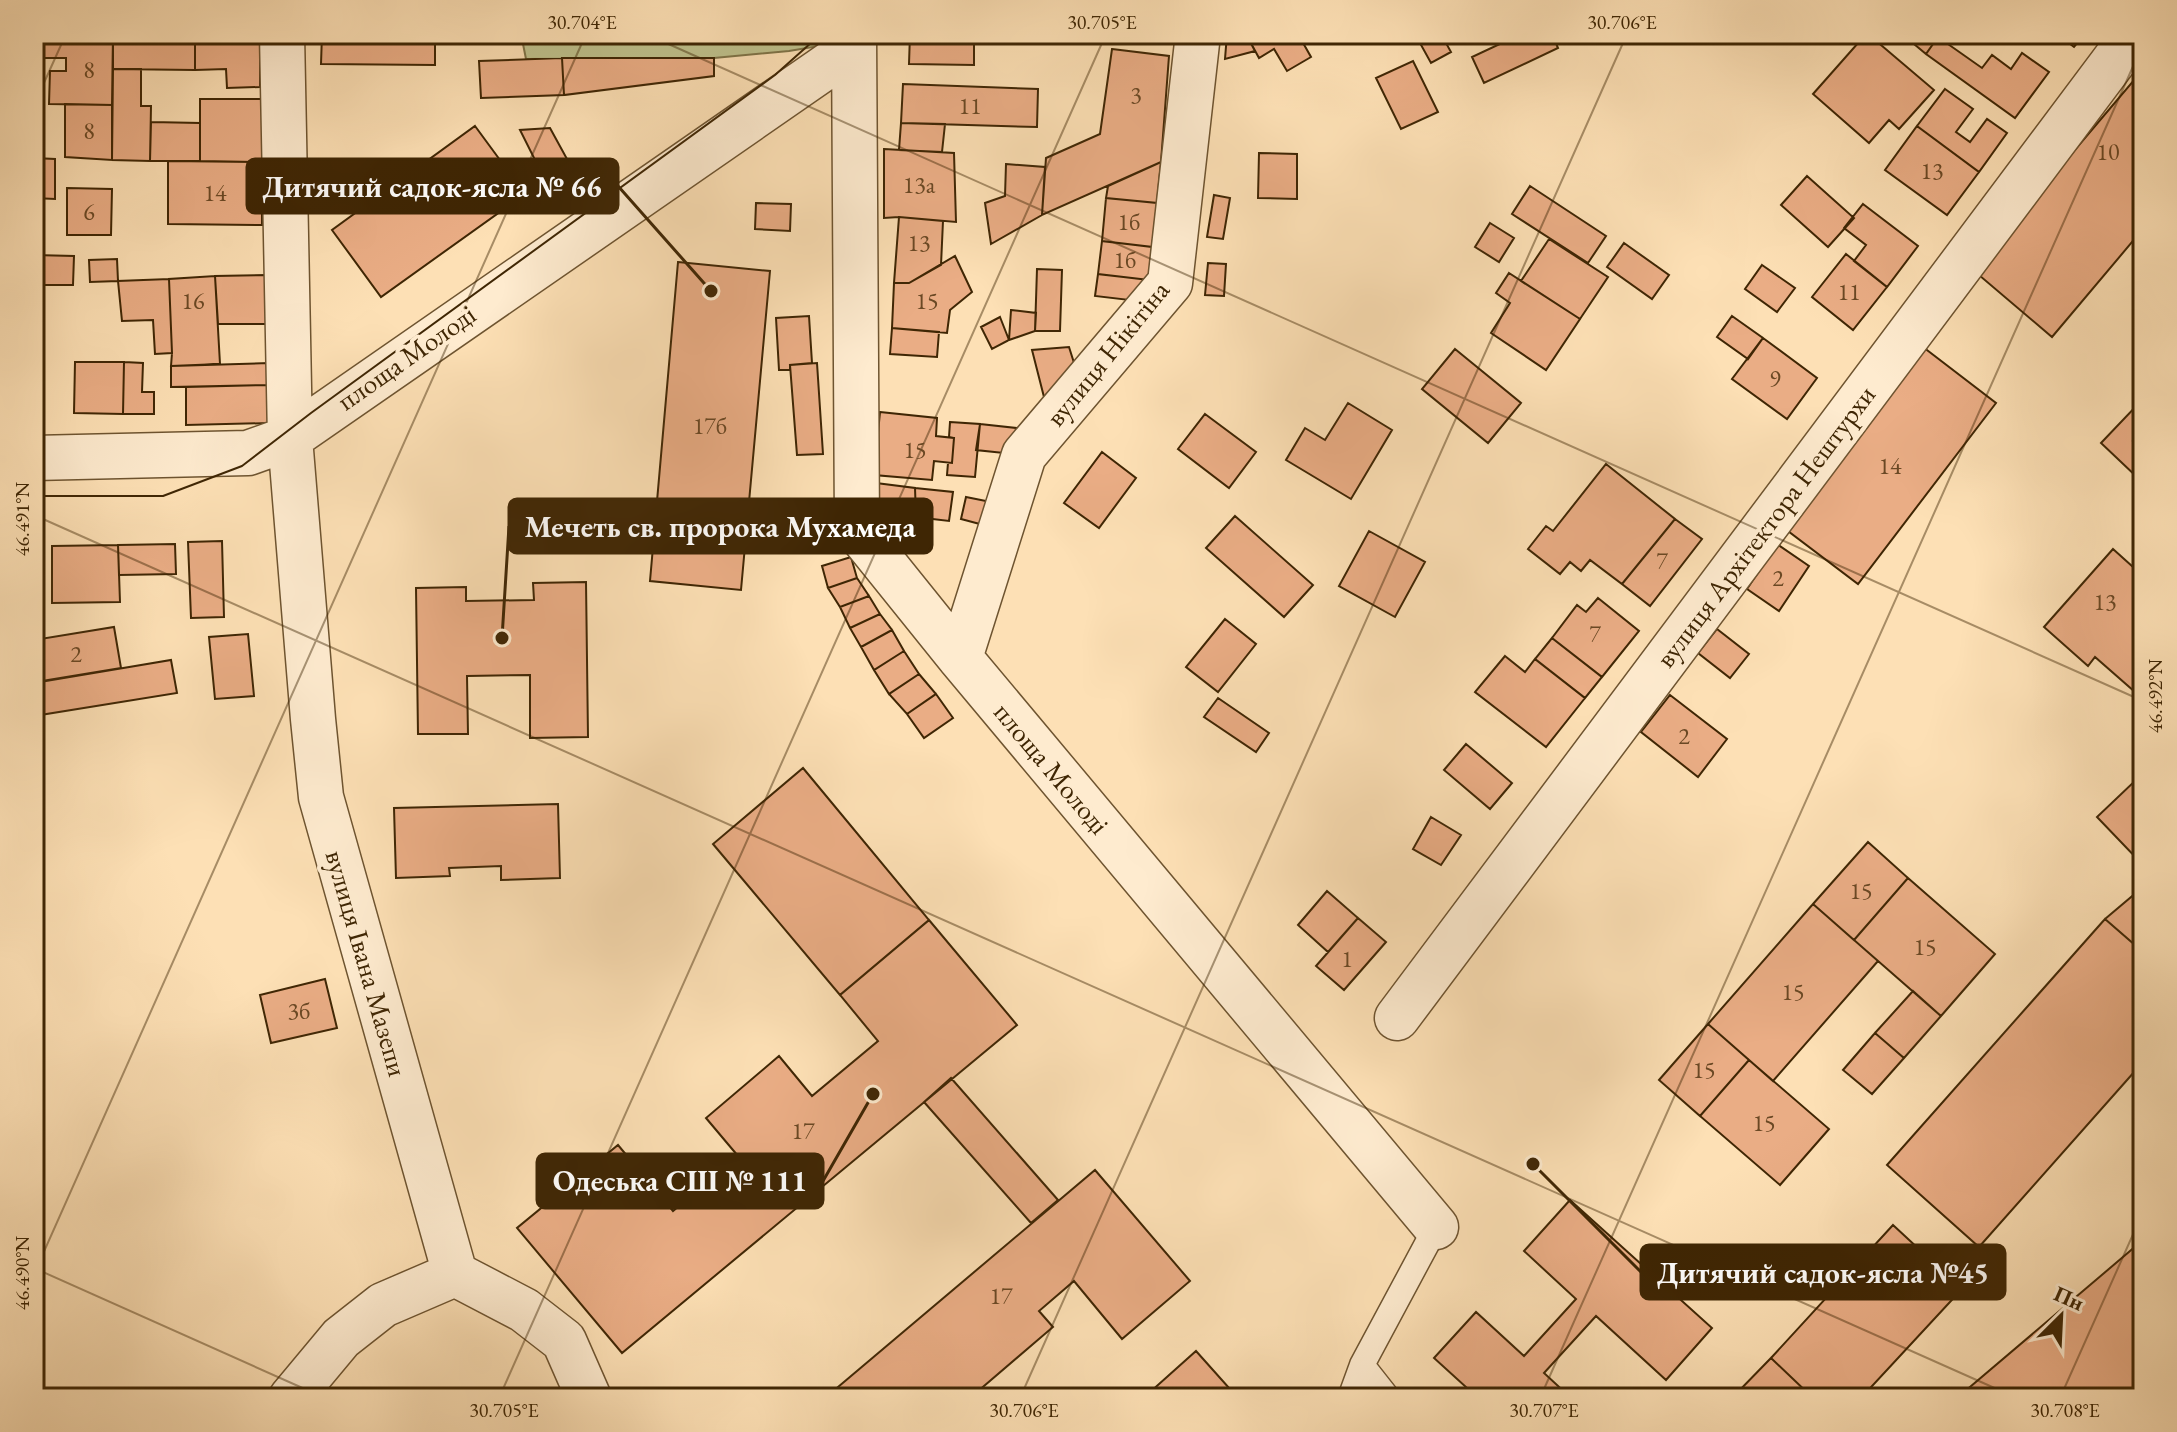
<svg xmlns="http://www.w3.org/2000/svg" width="2177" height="1432" font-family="'EB Garamond',serif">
	<rect width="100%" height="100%" fill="#fde0b5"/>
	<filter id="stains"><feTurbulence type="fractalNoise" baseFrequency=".0025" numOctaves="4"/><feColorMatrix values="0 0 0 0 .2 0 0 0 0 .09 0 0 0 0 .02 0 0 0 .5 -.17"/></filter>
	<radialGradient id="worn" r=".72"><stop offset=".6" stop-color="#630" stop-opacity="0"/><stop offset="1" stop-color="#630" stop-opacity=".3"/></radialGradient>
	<path fill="#bfc28d" stroke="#7f7448" stroke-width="2" d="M521,34H844L843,42L789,51L714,58L526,59Z"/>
	<path fill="#eaad85" stroke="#3f2604" stroke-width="2" d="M36,34H113L112,105L49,104L50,71H66V58H36Z
		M113,34H195V70L113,69Z
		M195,34H260V87L227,88L226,69L195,70Z
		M322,34H435V65L321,64Z
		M910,34H974V65L909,64Z
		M1227,34H1246L1255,51L1225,59Z
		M1246,34H1298L1311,57L1287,71L1274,49L1259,58Z
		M1415,34H1441L1451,52L1431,63Z
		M1521,34H1552L1558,48L1484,83L1472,57Z
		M1866,34H1868L1934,90L1899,129L1889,120L1869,143L1813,94Z
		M1902,34H1940L1926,54Z
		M2057,34H2085L2074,47Z
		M1938,37L1982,68L1992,55L2011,69L2022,53L2049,72L2015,118L1926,54Z
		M1112,49L1169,56L1161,162L1042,215L1046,158L1100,134Z
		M562,58H714V76L564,95Z
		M562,58L564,95L481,98L479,61Z
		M1413,61L1438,112L1401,129L1376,78Z
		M113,69H141V106H151L150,161L112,160Z
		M2140,73L2143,75V229L2052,337L1973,270Z
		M903,84L1038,89L1037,127L901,123Z
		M1945,89L1973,109L1956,132L1970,142L1987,119L2007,133L1979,172L1917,126Z
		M200,99H263L262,162L200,161Z
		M65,104L112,105V160L65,157Z
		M151,122L200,123V161H150Z
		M901,123L945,124L942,152L899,150Z
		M475,126L525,194L381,297L332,230Z
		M1917,126L1979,172L1947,215L1885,170Z
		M550,128L567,159L541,172L520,130Z
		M884,149L954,153L956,222L899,217L884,218Z
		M1259,153L1297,154V199L1258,198Z
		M34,158L55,159V199L34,198Z
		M168,161L262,162V225L168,224Z
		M1161,162L1157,203L1106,198L1108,186Z
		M1006,164L1045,167L1042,215L991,244L985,203L1005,196Z
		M1807,176L1854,218L1828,247L1781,205Z
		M1530,186L1606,236L1588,263L1512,214Z
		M67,188L112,189L111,235H67Z
		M1214,195L1230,198L1223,239L1207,237Z
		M1106,198L1157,203L1152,247L1102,241Z
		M756,203L791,204L790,231L755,229Z
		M1863,204L1918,246L1887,287L1854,261L1866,245L1844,228Z
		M899,217L943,221L941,265L909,283H894Z
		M1490,223L1514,238L1499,262L1475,247Z
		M1549,239L1608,277L1580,319L1521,281Z
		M1102,241L1152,247L1149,280L1098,274Z
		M1624,243L1669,275L1652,299L1607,267Z
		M1846,254L1887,287L1853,330L1812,297Z
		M34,255L74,256L73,285H34Z
		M955,256L972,292L950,310L947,333L892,328L894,283H909Z
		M117,259L118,281L90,282L89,260Z
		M678,262L770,271L741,590L650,581Z
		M1208,263L1226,264L1224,296L1205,295Z
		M1762,265L1795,288L1777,312L1745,289Z
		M1037,269L1062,270L1060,331H1035Z
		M1509,273L1580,319L1546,370L1491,333L1510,303L1496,293Z
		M1098,274L1149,280L1146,302L1095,296Z
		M267,275L268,324H218L215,276Z
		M215,276L220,364L171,366L172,353L169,279Z
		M169,279L172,353L155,354L153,320L122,321L118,281Z
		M1011,310L1036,313L1035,331L1009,340Z
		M809,316L812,363L790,365V370H779L776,318Z
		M1732,316L1763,338L1748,359L1717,337Z
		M1000,317L1009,340L992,349L981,327Z
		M892,328L939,332L937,357L890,354Z
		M1763,338L1817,378L1787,419L1732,379Z
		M1069,347L1075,366L1044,397L1032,350Z
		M1923,347L1996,403L1858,584L1784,528Z
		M1455,349L1521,403L1488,443L1422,389Z
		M75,362H124L123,414L74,413Z
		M124,362L143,363L142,392H154V414H123Z
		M269,363V385L171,387V366Z
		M817,363L823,454L797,455L790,365Z
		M269,385L270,423L186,425V387Z
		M2140,402L2143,404V430L2133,441L2143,450V474L2139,479L2101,443Z
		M1348,403L1392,430L1351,499L1286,460L1305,428L1325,440Z
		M880,412L937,418L936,436L954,438L952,463L934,461L932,480L874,475Z
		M1205,414L1256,452L1229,488L1178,449Z
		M950,422L980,424L975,477L947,475L948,463H952L954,438L949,437Z
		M980,424L1016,428L1013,454L976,450Z
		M1102,452L1136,478L1099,528L1064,503Z
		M1606,464L1675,519L1622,584L1590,560L1581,571L1570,562L1560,574L1528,549L1546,526L1553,531Z
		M876,483L915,488L916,517L873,512Z
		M915,488L953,492L949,521L916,517Z
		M966,497L996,503L991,527L961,519Z
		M1235,516L1313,585L1284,617L1206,548Z
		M1675,519L1702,539L1650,606L1622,584Z
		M1369,531L1425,562L1395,617L1339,586Z
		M222,541L224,617L191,618L188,542Z
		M175,544L176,574L119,575L118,545Z
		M1777,544L1809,566L1779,611L1747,589Z
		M118,545L120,602L52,603V546Z
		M2113,549L2143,576V699L2095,657L2088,666L2044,627Z
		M851,557L857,578L828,588L822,566Z
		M857,578L869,596L840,607L828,588Z
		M586,582L588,737L530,738V675L467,676L468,734H418L416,588L466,587V601L534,600L533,583Z
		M869,596L880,614L850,628L840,607Z
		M1598,598L1639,631L1602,677L1552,638L1577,605L1586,612Z
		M880,614L892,630L861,647L850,628Z
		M1225,619L1256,644L1218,692L1186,667Z
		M114,627L121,668L36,682L34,640Z
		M1717,629L1749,654L1730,678L1698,653Z
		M892,630L904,651L874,670L861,647Z
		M248,634L254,696L215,699L209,637Z
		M1552,638L1602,677L1585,698L1535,659Z
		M904,651L919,674L889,694L874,670Z
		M1505,656L1525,672L1535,659L1585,698L1546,747L1475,692Z
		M171,660L177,693L34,716V683Z
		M919,674L936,694L907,714L889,694Z
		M936,694L953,718L924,738L907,714Z
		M1670,695L1727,739L1698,777L1641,732Z
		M1218,698L1269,733L1256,752L1204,717Z
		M1466,744L1512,783L1490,809L1444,770Z
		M803,768L929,920L840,995L713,844Z
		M2138,778L2143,782V865L2097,817Z
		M558,804L560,878L501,880V866L449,868L450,876L396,878L394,808Z
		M1431,817L1461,835L1441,865L1413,849Z
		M1868,842L1908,878L1854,940L1813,904Z
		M1908,878L1995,954L1941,1016L1854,940Z
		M2143,887V952L2105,919Z
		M1327,891L1358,918L1328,952L1298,925Z
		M1813,904L1878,961L1773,1081L1708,1024Z
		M1358,918L1386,942L1344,990L1316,966Z
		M2105,919L2143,952V1062L1979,1247L1887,1165Z
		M929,920L1017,1025L622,1353L517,1228L618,1145L673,1211L738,1156L706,1118L779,1056L812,1096L878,1041L840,995Z
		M325,979L337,1028L271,1043L260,995Z
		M1913,991L1941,1016L1904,1058L1875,1033Z
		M1708,1024L1749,1060L1700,1116L1659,1080Z
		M1875,1033L1904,1058L1872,1094L1843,1070Z
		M1749,1060L1829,1129L1780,1185L1700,1116Z
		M951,1078L1058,1200L1031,1223L924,1102Z
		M1095,1170L1190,1281L1122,1339L1074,1281L1039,1311L1053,1327L970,1398H825Z
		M1570,1200L1712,1328L1666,1380L1596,1316L1544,1373L1571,1398H1478L1434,1358L1476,1312L1524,1356L1576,1299L1524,1251Z
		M1893,1225L1962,1289L1861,1398H1813L1771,1358Z
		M2143,1240V1398H1957Z
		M1196,1351L1238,1398H1154L1149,1393Z
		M1771,1358L1813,1398H1732Z"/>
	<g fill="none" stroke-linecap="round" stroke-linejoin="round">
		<g stroke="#6e5430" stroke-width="27">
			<path id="service" d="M1362,1365L1388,1398
				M1350,1398L1362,1365L1436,1227"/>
		</g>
		<g stroke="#6e5430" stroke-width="47">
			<path id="minor" d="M282,34L290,438L313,719L321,797L455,1274
				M854,34L857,530L960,658L1436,1227
				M34,458L248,453L290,438L853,48
				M960,658L1024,455L1170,283L1198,34
				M1397,1018L2134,34
				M455,1274L524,1310L564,1341L589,1398
				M291,1398L341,1338L383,1305L455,1274"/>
		</g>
		<use href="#service" stroke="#feebcf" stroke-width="24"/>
		<use href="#minor" stroke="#feebcf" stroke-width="44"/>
		<path stroke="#3f2604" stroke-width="2" d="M34,496H163L242,466L311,413L775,75L812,42L815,34"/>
	</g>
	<path fill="none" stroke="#3f2604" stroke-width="2" stroke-opacity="0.45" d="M646,34L2143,701M34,105L66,34M34,515L2017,1398M34,1268L325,1398M34,1274L586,34M499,1398L1106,34M1020,1398L1627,34M1540,1398L2143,44M2060,1398L2143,1212"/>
	<g text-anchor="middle" stroke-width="8" stroke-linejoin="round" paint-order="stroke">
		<g font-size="24" fill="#6a4824">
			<text x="89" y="78">8</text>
			<text x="1136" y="103">3</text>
			<text x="970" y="114">11</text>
			<text x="89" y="139">8</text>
			<text x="2108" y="160">10</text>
			<text x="1932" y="179">13</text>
			<text x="919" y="193">13а</text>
			<text x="215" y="201">14</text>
			<text x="89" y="220">6</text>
			<text x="1129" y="230">1б</text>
			<text x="919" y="251">13</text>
			<text x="1125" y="268">1б</text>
			<text x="1849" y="300">11</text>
			<text x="193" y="309">16</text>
			<text x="927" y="309">15</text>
			<text x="1775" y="387">9</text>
			<text x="710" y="434">17б</text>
			<text x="915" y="458">15</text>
			<text x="1890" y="474">14</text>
			<text x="1662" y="569">7</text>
			<text x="1778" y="586">2</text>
			<text x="2105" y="610">13</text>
			<text x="1595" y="642">7</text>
			<text x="76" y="662">2</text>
			<text x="1684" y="744">2</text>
			<text x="1861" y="899">15</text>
			<text x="1925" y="955">15</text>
			<text x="1347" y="967">1</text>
			<text x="1793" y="1000">15</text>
			<text x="299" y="1019">3б</text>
			<text x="1704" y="1078">15</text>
			<text x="1764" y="1131">15</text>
			<text x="803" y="1139">17</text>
			<text x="1001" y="1304">17</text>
		</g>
		<g font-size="28" fill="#3f2604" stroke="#feebcf">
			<text transform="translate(1107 353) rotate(-51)" y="10">вулиця Нікітіна</text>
			<text transform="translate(406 357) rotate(-35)" y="10">площа Молоді</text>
			<text transform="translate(1765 526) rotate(-53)" y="10">вулиця Архітектора Нештурхи</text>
			<text transform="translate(1052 768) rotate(50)" y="10">площа Молоді</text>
			<text transform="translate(367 963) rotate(74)" y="10">вулиця Івана Мазепи</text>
		</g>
	</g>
	<path fill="none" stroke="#3f2604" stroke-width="3" d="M711 291L618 186M502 638L509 526M873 1094L823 1181M1533 1164L1641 1272"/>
	<g fill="#3f2604" stroke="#feebcf" stroke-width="3">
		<circle cx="711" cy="291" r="8"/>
		<circle cx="502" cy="638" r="8"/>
		<circle cx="873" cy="1094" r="8"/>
		<circle cx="1533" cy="1164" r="8"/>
	</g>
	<g fill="#3f2604" stroke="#3f2604" stroke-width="3">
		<rect x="247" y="159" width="371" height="54" rx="8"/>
		<rect x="509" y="499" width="423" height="54" rx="8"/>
		<rect x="537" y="1154" width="286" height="54" rx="8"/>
		<rect x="1641" y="1245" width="364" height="54" rx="8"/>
	</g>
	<g font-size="30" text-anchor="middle" font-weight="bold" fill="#fff">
		<text x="432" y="197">Дитячий садок-ясла № 66</text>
		<text x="720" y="537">Мечеть св. пророка Мухамеда</text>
		<text x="680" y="1191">Одеська СШ № 111</text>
		<text x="1823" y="1283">Дитячий садок-ясла №45</text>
	</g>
	<rect width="2177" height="1432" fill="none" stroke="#fde0b5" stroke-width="88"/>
	<g transform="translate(2061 1316) rotate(24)" stroke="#feebcf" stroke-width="6" paint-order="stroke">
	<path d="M0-6L14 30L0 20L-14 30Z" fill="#3f2604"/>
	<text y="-12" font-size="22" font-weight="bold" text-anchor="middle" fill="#3f2604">Пн</text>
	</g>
	<rect x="44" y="44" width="2089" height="1344" fill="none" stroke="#3f2604" stroke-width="3"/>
	<g font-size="20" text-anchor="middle" fill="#3f2604">
		<text x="582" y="29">30.704°E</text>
		<text x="1102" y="29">30.705°E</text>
		<text x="1622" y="29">30.706°E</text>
		<text transform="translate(22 519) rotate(-90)" y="7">46.491°N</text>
		<text transform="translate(2155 696) rotate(-90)" y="7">46.492°N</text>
		<text transform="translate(22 1273) rotate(-90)" y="7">46.490°N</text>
		<text x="504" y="1417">30.705°E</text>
		<text x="1024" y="1417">30.706°E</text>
		<text x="1544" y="1417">30.707°E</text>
		<text x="2065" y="1417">30.708°E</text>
	</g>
	<rect width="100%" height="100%" filter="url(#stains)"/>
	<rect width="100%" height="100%" fill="url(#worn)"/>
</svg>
